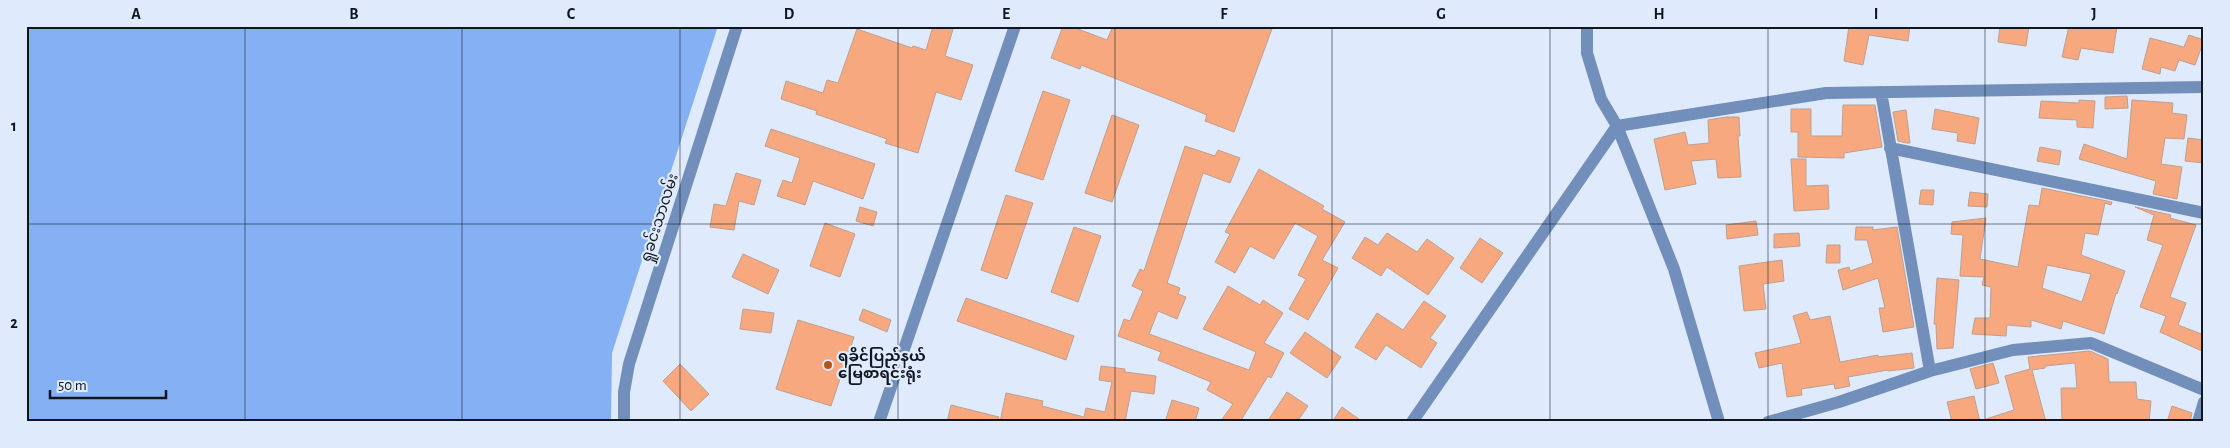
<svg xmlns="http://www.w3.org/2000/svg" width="2230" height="448" font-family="'Alegreya Sans','Noto Sans Myanmar',sans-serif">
	<rect width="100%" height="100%" fill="#dfeafc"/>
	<path fill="#86b0f4" d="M26,26H718L612,353L611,422H26Z"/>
	<path fill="#f7a87f" stroke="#bf9f8f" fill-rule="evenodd" d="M933,26H954L945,56L973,65L961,100L936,92L918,153L885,143L887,139L816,114L817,111L781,99L786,81L823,93L827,80L838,83L857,29L912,48L913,46L926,50Z
		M1063,26H1070L1107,40L1113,26H1273L1234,132L1205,121L1207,115L1170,100L1081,65L1080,69L1051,58Z
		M1849,26H1910L1908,41L1869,35L1863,65L1844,61Z
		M2000,26H2029L2026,46L1998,42Z
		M2069,26H2117L2113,53L2081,48L2078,60L2062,57Z
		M2189,35L2204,40L2195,65L2179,60L2175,71L2161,67L2160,74L2142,69L2150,38L2184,47Z
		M1043,91L1070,100L1043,180L1015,171Z
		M2127,96L2128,108L2105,109V97Z
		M2079,100L2095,101L2093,128L2077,127V120L2039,118L2041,101L2079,103Z
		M2132,100L2173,103L2172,113L2187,115L2184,139L2165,138L2161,164L2182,167L2177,199L2153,194L2156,181L2079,159L2084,144L2127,159Z
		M1843,105H1875L1882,147L1844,153V158L1798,157V132H1791V109H1811V136H1842Z
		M1935,109L1979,118L1975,144L1957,141L1958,133L1932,129Z
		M1906,110L1910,143H1907L1898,141L1893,112Z
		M1112,115L1139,125L1112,202L1085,193Z
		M1726,117H1739L1740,136H1738L1741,177L1718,178L1716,159L1691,161L1696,184L1665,190L1654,139L1685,132L1688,145L1709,143L1708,120Z
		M771,129L875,164L863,199L813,181L805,205L777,196L783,180L792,183L800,158L765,146Z
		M2188,138L2204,140V163L2185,161Z
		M1185,146L1215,156L1218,150L1240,158L1230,183L1203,173L1167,283L1180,288L1178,294L1186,297L1177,319L1158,311L1149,334L1249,370L1256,352L1203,329L1228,286L1260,305L1263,300L1283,313L1264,343L1284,353L1271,378L1268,376L1240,422H1220L1233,404L1207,390L1211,382L1158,360L1161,352L1118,336L1124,319L1130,321L1143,291L1132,286L1140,269L1144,271Z
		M2040,147L2061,151L2059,165L2037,161Z
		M1791,159H1806V186L1828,185L1829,209L1794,211Z
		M1259,169L1324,206L1322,209L1345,222L1322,260L1338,268L1308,320L1289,309L1306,279L1298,275L1318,236L1295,223L1274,259L1250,246L1235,273L1215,262L1230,234L1225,232Z
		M736,173L761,180L754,205L739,201L734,230L710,227L714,204L726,206Z
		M2042,188L2112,202L2111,205L2105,203L2098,235L2085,233L2081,255L2125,271L2117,294L2116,293L2104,334L2063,321L2061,329L2031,320V327L2007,325L2006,336L1972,334L1975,318H1990L1991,287L1982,285L1984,277L1960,276L1963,235L1951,234L1952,222L1986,218L1980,259L2018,267L2029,205L2039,206ZM2047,265L2091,274L2082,302L2042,288Z
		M1921,190H1934L1933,205L1919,204Z
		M1970,192L1988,194L1987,207L1968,206Z
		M1006,195L1033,203L1007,279L981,270Z
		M860,207L877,212L873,226L856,221Z
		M2135,207L2171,215L2170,218L2196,225L2170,297L2186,303L2178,325L2204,335V352L2160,332L2166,316L2140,307L2163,245L2147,240L2154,215Z
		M1756,221L1758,235L1727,239L1726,225Z
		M825,223L855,234L840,277L810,266Z
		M1074,227L1101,236L1078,302L1051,292Z
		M1856,227H1873V230L1897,227L1914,327L1883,332L1879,308H1885L1878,278L1843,290L1838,270L1849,267L1850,271L1873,263L1867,240H1855Z
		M1387,233L1417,252L1427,239L1454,258L1428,295L1387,267L1381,276L1352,258L1365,237L1378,245Z
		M1799,233L1800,246L1774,248V234Z
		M1480,238L1503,253L1482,283L1460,268Z
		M1827,245H1840V263H1826Z
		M743,254L779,270L768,294L732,277Z
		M1782,260L1784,281L1763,284L1766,309L1744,311L1739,266Z
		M1937,278L1959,280L1953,348L1937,349L1936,324H1934Z
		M966,298L1074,336L1066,360L957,321Z
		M1424,301L1446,316L1430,338L1437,343L1421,368L1386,345L1376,360L1355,347L1377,313L1403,330Z
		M743,309L774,313L771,333L740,329Z
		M863,309L891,320L887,332L859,320Z
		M1807,312L1810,320L1830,316L1840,362L1878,355V357L1912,353L1914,368L1888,371V370L1848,377L1850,386L1835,389L1834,384L1801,389L1802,395L1787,397L1782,363L1759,368L1755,353L1801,343L1793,316Z
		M798,320L854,337L831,406L776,389Z
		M1305,332L1341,357L1327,378L1290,353Z
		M2090,351L2108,359L2109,382H2136L2137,399L2151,401L2149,422H2062L2061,388H2077L2075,363L2045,366V368L2032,370L2046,422H1986V419L2014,410L2005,376L2030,369L2028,357Z
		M1993,363L1999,383L1976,389L1970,369Z
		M680,364L709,394L691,411L663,381Z
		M1101,366L1125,369V372L1156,376L1154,394L1131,391L1125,422H1000L1006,393L1043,401L1042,406L1084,417L1086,408L1105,412L1112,382L1099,380Z
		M1287,392L1308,406L1297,422H1267Z
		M1974,396L1980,422H1952L1947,402Z
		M1172,400L1199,408L1195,422H1165Z
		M951,405L999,417L998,422H947Z
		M2172,406L2192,413L2190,422H2167Z
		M1342,407L1363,422H1332Z"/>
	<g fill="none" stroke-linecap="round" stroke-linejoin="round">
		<path stroke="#728fbc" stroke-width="12" d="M1881,92L1930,371
			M1890,148L2204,213
			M1412,422L1617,126L1601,99L1587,53V26
			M1719,422L1674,269L1617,126L1826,93L2204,87
			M1768,422L1839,402L1930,371L2013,350L2091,343L2204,390
			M2198,422L2204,402"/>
		<path stroke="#728fbc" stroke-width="12" d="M624,422V392L629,364L737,26
			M879,422L1015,26"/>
	</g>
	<path fill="none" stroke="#101620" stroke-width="1" stroke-opacity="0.55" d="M245,26V422M462,26V422M680,26V422M898,26V422M1115,26V422M1332,26V422M1550,26V422M1768,26V422M1985,26V422M26,224H2204"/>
	<circle fill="#b65514" stroke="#dfeafc" stroke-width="2" cx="828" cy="365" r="5"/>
	<g text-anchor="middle" stroke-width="4.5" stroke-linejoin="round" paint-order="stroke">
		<g font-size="15" fill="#101620" stroke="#dfeafc">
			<text transform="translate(659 218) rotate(-72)" y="5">ရှုခင်းသာလမ်း</text>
		</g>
		<g font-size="15" font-weight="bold" fill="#101620" stroke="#dfeafc" text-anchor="start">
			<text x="838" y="361">ရခိုင်ပြည်နယ်<tspan x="838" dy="17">မြေစာရင်းရုံး</tspan></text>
		</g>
	</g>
	<rect width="2230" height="448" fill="none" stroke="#dfeafc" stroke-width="55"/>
	<path d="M50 390v8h116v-8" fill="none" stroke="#101620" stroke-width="2.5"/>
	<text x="58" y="390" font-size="15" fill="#101620" stroke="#dfeafc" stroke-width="4" paint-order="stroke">50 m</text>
	<rect x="28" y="28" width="2174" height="392" fill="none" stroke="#101620" stroke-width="2"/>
	<g font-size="16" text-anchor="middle" font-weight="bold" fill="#101620">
		<text x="136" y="19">A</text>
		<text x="354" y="19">B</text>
		<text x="571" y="19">C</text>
		<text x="789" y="19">D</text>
		<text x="1006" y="19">E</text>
		<text x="1224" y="19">F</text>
		<text x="1441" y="19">G</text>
		<text x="1659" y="19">H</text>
		<text x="1876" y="19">I</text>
		<text x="2094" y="19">J</text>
		<text x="14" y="131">1</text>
		<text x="14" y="328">2</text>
	</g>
</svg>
